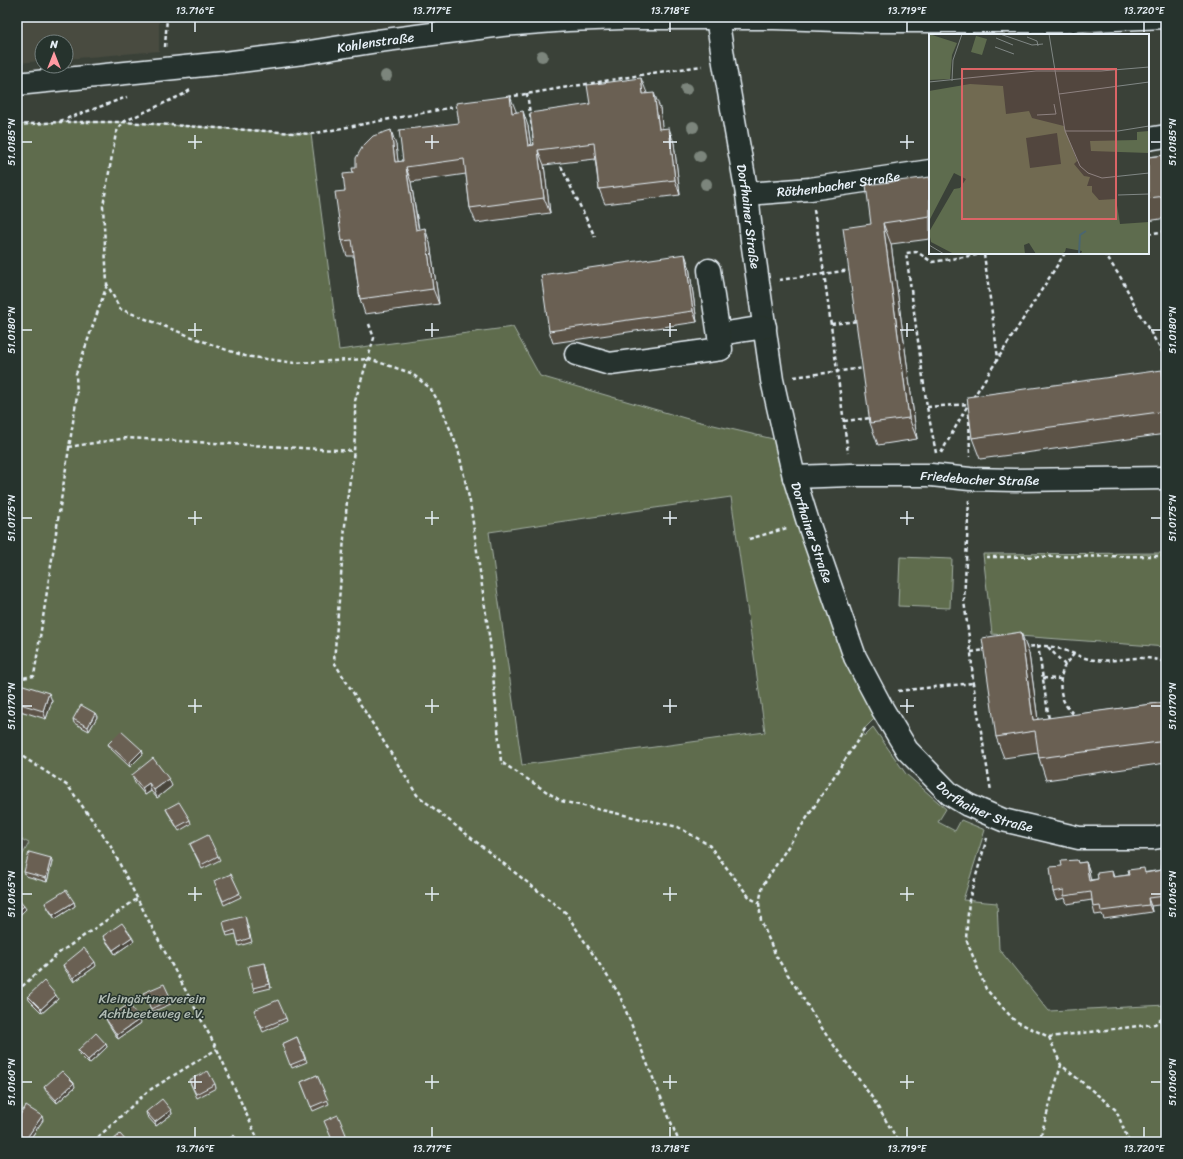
<svg xmlns="http://www.w3.org/2000/svg" width="1183" height="1159" font-family="Sriracha,sans-serif">
	<rect width="100%" height="100%" fill="#3a4138"/>
	<filter id="ink" filterUnits="userSpaceOnUse"><feTurbulence type="fractalNoise" baseFrequency=".025" numOctaves="2"/><feDisplacementMap in="SourceGraphic" scale="8" xChannelSelector="R" yChannelSelector="G"/><feConvolveMatrix kernelMatrix="1 2 1 2 8 2 1 2 1" color-interpolation-filters="sRGB"/></filter>
	<g filter="url(#ink)">
		<path fill="#484b40" d="M17,17H159V51L66,59V42H42V61L17,63Z
			M17,837L29,843L17,865Z"/>
		<path fill="#5e6c4e" stroke="#a3aea3" fill-rule="evenodd" d="M58,122H123L311,134L339,350L513,327L540,376L688,419L786,442L883,710L863,730L864,736L873,727L906,774L946,809L938,822L955,831L961,820L985,830L963,900L997,903L999,949L1049,1011L1166,1005V1142H17V865L29,843L17,837V125ZM731,497L765,732L522,765L489,532Z
			M1166,553V647L992,634L983,554Z
			M900,557L952,559L950,608L898,606Z"/>
		<g fill="none" stroke-linecap="round" stroke-linejoin="round">
			<g stroke="#e8f1f8" stroke-width="25">
				<g id="minor">
					<path id="s1" d="M717,17L724,63L747,194L752,240L772,380L794,477L808,522L855,657L883,710L907,750L950,794L968,805L1003,820L1079,838H1154L1166,836"/>
					<path id="s2" d="M17,84L224,63L303,53L378,41L502,25L568,20L622,18H774L870,21H1066L1166,17"/>
					<path d="M1148,139L1166,136"/>
					<path id="s3" d="M747,194L810,189L930,171"/>
					<path d="M720,334L765,327"/>
					<path d="M576,354L610,364L721,349L709,270"/>
					<path id="s4" d="M794,477L851,475H931L970,479L1015,480L1166,478"/>
				</g>
			</g>
			<path stroke="#e8f1f8" stroke-width="2.5" stroke-dasharray="4 3" stroke-linecap="butt" d="M165,47L167,17
				M190,90L184,94L123,122L116,133L103,206L107,284L120,309L218,347L245,356L295,363L369,359L411,373L430,388L440,404L458,449L470,502L490,642L501,762L561,801L678,827L709,845L750,898L759,903L763,885L867,726
				M527,93L535,148
				M508,97L659,72L702,66
				M60,121L127,97
				M17,125L58,122H123L311,134L459,106
				M558,160L595,237
				M814,210L824,273L848,453
				M1148,234L1166,231
				M1104,253L1121,278L1139,313L1166,358
				M984,254L998,358
				M779,280L851,270
				M369,324L374,338L355,401V433L354,451L347,501L334,662L417,795L566,913L619,994L679,1142
				M831,324L858,321
				M794,377L864,368
				M973,398L1065,253
				M927,407L970,404
				M969,414L970,457
				M844,421L871,418
				M68,447L127,438L354,451
				M936,453L927,407L906,253L917,252L932,262L988,253
				M941,453L969,403
				M969,500L964,601L971,652L973,683L991,791
				M749,539L787,528
				M986,557L1166,556
				M1038,645L1049,720
				M1023,647C1035,646 1046,645 1057,648C1068,650 1078,657 1089,659C1115,665 1142,651 1166,663
				M1048,647L1065,665
				M971,652L986,650
				M1074,654C1071,658 1066,662 1064,667C1057,685 1060,704 1076,716
				M1043,678L1060,679
				M17,679L34,676L77,396L76,374L107,285
				M898,691L973,683
				M17,753L68,786L110,845L159,941L217,1049L259,1142
				M987,838L969,900L966,939L986,989L1015,1021L1049,1037L1155,1024L1166,1016
				M759,903L761,921L776,956L827,1036L871,1096L899,1142
				M17,991L59,953L137,899
				M1049,1037L1061,1065
				M93,1142L148,1091L217,1049
				M1039,1142L1061,1065L1116,1110L1129,1142"/>
			<use href="#minor" stroke="#26332d" stroke-width="22"/>
		</g>
		<g fill="#7b857c">
			<circle cx="542" cy="56" r="6"/>
			<circle cx="386" cy="76" r="6"/>
			<circle cx="686" cy="89" r="6"/>
			<circle cx="693" cy="127" r="6"/>
			<circle cx="700" cy="156" r="6"/>
			<circle cx="706" cy="184" r="6"/>
		</g>
		<path fill="#5b5347" stroke="#e8f1f8" d="M647,94L660,108L662,129L674,143L680,195L605,204L599,189L595,159L544,165L550,213L476,223L470,208L466,174L411,182L419,229L430,243L439,304L365,314L360,299L354,256H347L342,241L345,191L356,168L396,145L398,162L403,161L459,123L516,111V112L528,126L531,145H534L590,104Z
			M1166,155V218L1148,221V157Z
			M930,177V239L891,244L917,439L878,445L870,423L871,224Z
			M689,266L697,322L553,343L549,331Z
			M1165,378H1166V434L980,459L972,438Z
			M1029,654L1038,720L1166,702V763L1046,780L1039,758L1038,753L1004,758L996,737Z
			M52,701L46,719L17,710V703Z
			M95,713L97,717L89,731L74,723L73,719Z
			M108,744L142,750L143,754L130,767L110,748Z
			M132,775L172,786L157,798L151,791L145,795L135,783Z
			M166,809L190,820L191,824L179,831L168,813Z
			M190,844L218,856L220,860L202,869Z
			M51,858L52,862L47,882L26,876L24,872Z
			M1077,860L1078,863L1086,862L1089,870L1090,880L1098,879L1112,871L1114,877L1162,870L1166,865V904L1151,906L1152,912L1104,919L1102,914L1095,915L1093,907L1092,900L1067,904L1065,898L1056,900L1053,892Z
			M231,874L241,897L224,905L216,885Z
			M74,902L75,906L55,919L47,907L45,903Z
			M245,916L252,942L239,946L236,934L227,936L226,933Z
			M103,936L134,941L115,954L105,940Z
			M265,963L266,967L271,988L254,992L253,988Z
			M63,965L96,966L74,982L64,968Z
			M143,993L171,999L173,1003L152,1012Z
			M28,996L58,999L42,1013L29,1000Z
			M255,1014L286,1018L287,1021L263,1032Z
			M106,1019L141,1023L118,1039L108,1023Z
			M297,1037L307,1062L292,1068L282,1044Z
			M106,1044L107,1047L89,1064L79,1054L78,1050Z
			M317,1075L329,1104L313,1111L301,1082Z
			M189,1080L215,1084L216,1088L197,1098Z
			M44,1087H75L57,1103L46,1091Z
			M171,1110L172,1114L156,1126L147,1116L146,1112Z
			M17,1119L43,1120L28,1142H26L17,1136Z"/>
		<path fill="#4a443a" stroke="#e8f1f8" d="M641,78L647,93L649,109L643,94Z
			M654,93L660,108L664,144L659,129Z
			M510,96L516,111L518,128L512,113Z
			M523,111L528,126L533,161L528,146Z
			M669,128L674,143L680,195L675,180Z
			M391,130L396,145L400,177L395,162Z
			M538,150L544,165L550,213L544,198Z
			M406,167L411,182L421,245L416,230Z
			M883,223L891,244L917,439L909,418Z
			M425,228L430,243L439,304L433,289Z
			M685,254L689,266L697,322L693,311Z
			M1021,632L1029,654L1041,742L1033,720Z
			M49,693L52,701L46,719L43,711Z
			M95,713L97,717L89,731L88,727Z
			M142,750L143,754L130,767L129,763Z
			M169,779L172,786L157,798L154,790Z
			M149,783L151,791L145,795L142,788Z
			M51,858L52,862L47,882L46,878Z
			M1086,862L1089,870L1092,888L1089,881Z
			M1148,898L1151,906L1152,912L1149,905Z
			M74,902L75,906L55,919L53,915Z
			M24,906L26,909L17,918V912Z
			M19,921L21,925L17,929V924Z
			M132,937L134,941L115,954L113,950Z
			M95,962L96,966L74,982L73,978Z
			M265,963L266,967L271,988L269,984Z
			M56,995L58,999L42,1013L41,1009Z
			M140,1019L141,1023L118,1039L117,1035Z
			M106,1044L107,1047L89,1064L88,1060Z
			M74,1083L75,1087L57,1103L56,1100Z
			M171,1110L172,1114L156,1126L155,1122Z
			M42,1116L43,1120L28,1142H27L26,1139Z"/>
		<path fill="#6a6153" stroke="#e8f1f8" d="M641,78L643,94L654,93L659,129L669,128L675,180L599,189L594,143L538,150L544,198L470,208L464,159L406,167L416,230L425,228L433,289L360,299L352,240L342,241L335,192L345,191L343,174L353,173L352,168H356V158L363,146L373,136L391,130L395,162L403,161L399,130L459,123L456,103L510,96L512,113L523,111L528,146L534,145L530,113L590,104L587,85Z
			M1166,155V196L1148,198V157Z
			M930,177V216L883,223L909,418L870,423L843,228L871,224L866,185Z
			M685,254L693,311L549,331L541,275Z
			M1162,370L1163,378H1166V411L972,438L967,397Z
			M1021,632L1033,720L1166,702V741L1039,758L1035,731L996,737L982,638Z
			M20,684L49,693L43,711L17,703V694Z
			M81,705L95,713L88,727L73,719Z
			M121,731L142,750L129,763L108,744Z
			M153,758L169,779L154,790L149,783L142,788L132,775Z
			M179,802L190,820L177,827L166,809Z
			M208,835L218,856L201,865L190,844Z
			M29,852L51,858L46,878L24,872Z
			M1077,860L1078,863L1086,862L1089,881L1098,879L1097,873L1112,871L1113,877L1129,875L1128,870L1144,868L1145,873L1162,870L1161,865H1166V898V896L1148,898L1149,905L1101,911L1100,906L1093,907L1091,892L1064,896V890L1053,892L1050,867L1062,866L1061,861Z
			M231,874L240,893L223,901L214,881Z
			M66,890L74,902L53,915L45,903Z
			M17,898L24,906L17,912Z
			M245,916L250,938L238,942L235,930L226,933L223,922Z
			M17,919L19,921L17,924Z
			M122,923L132,937L113,950L103,936Z
			M84,948L95,962L73,978L63,965Z
			M265,963L269,984L253,988L248,966Z
			M44,981L56,995L41,1009L28,996Z
			M164,984L171,999L151,1009L143,993Z
			M278,1000L286,1018L262,1028L254,1010Z
			M129,1004L140,1019L117,1035L106,1019Z
			M96,1033L106,1044L88,1060L78,1050Z
			M297,1037L305,1059L290,1065L282,1044Z
			M62,1071L74,1083L56,1100L44,1087Z
			M208,1071L215,1084L196,1094L189,1080Z
			M317,1075L328,1100L311,1107L301,1082Z
			M162,1099L171,1110L155,1122L146,1112Z
			M26,1106L42,1116L26,1139L17,1133V1119Z
			M338,1115L349,1142H333L324,1121Z
			M120,1134L127,1142H111Z
			M234,1135L239,1142H224Z"/>
	</g>
	<path fill="none" stroke="#e8f1f8" stroke-width="1.5" d="M195,22V32M432,22V32M670,22V32M907,22V32M1144,22V32M195,135V149M432,135V149M670,135V149M907,135V149M22,142H32M188,142H202M425,142H439M663,142H677M900,142H914M1151,142H1161M195,323V337M432,323V337M670,323V337M907,323V337M22,330H32M188,330H202M425,330H439M663,330H677M900,330H914M1151,330H1161M195,511V525M432,511V525M670,511V525M907,511V525M22,518H32M188,518H202M425,518H439M663,518H677M900,518H914M1151,518H1161M195,699V713M432,699V713M670,699V713M907,699V713M22,706H32M188,706H202M425,706H439M663,706H677M900,706H914M1151,706H1161M195,887V901M432,887V901M670,887V901M907,887V901M22,894H32M188,894H202M425,894H439M663,894H677M900,894H914M1151,894H1161M195,1075V1089M432,1075V1089M670,1075V1089M907,1075V1089M22,1082H32M188,1082H202M425,1082H439M663,1082H677M900,1082H914M1151,1082H1161M195,1127V1137M432,1127V1137M670,1127V1137M907,1127V1137M1144,1127V1137"/>
	<g text-anchor="middle" stroke-width="3" stroke-linejoin="round" paint-order="stroke">
		<g font-size="13" fill="#e8f1f8" stroke="#26332d">
			<text dy="5" stroke="none"><textPath href="#s2" startOffset="361">Kohlenstraße</textPath></text>
			<text dy="5" stroke="none"><textPath href="#s3" startOffset="92">Röthenbacher Straße</textPath></text>
			<text dy="5" stroke="none"><textPath href="#s1" startOffset="202">Dorfhainer Straße</textPath></text>
			<text dy="5" stroke="none"><textPath href="#s4" startOffset="186">Friedebacher Straße</textPath></text>
			<text dy="5" stroke="none"><textPath href="#s1" startOffset="525">Dorfhainer Straße</textPath></text>
			<text dy="5" stroke="none"><textPath href="#s1" startOffset="862">Dorfhainer Straße</textPath></text>
		</g>
		<g font-size="13" fill="#b1bcb4" stroke="#26332d">
			<text x="152" y="1003">Kleingärtnerverein<tspan x="152" dy="15">Achtbeeteweg e.V.</tspan></text>
		</g>
	</g>
	<g transform="translate(929 34)">
		<rect width="220" height="220" fill="#3a4138"/>
		<path d="M0,0L28,9L23,21L21,45L0,46ZM47,2L58,5L53,21L42,18ZM41,50L74,52L77,80L100,77L103,84L135,92L148,127L145,130L155,142L161,143L158,152H163V158L170,166L187,165L191,190L220,188V220H152L153,217L137,214L136,218L132,220H107L100,209L95,211L96,220H25L2,208L0,198L25,155L31,154L37,145L25,139L0,187V57ZM128,99L132,130L101,134L97,104ZM220,97V119L162,117L161,107L208,106V98Z" fill="#5e6c4e" fill-rule="evenodd"/>
		<path fill="none" stroke="#4b6670" stroke-width="2" d="M150,219L151,201L157,197"/>
		<path fill="none" stroke="#808785" stroke-width="1" d="M71,0L103,11L114,10M120,0L136,97L151,132L159,139L173,144L220,139M98,3L108,7L109,12M67,4L84,11M66,13L85,20M23,47L24,26L33,0M0,48L107,37H172L220,33M130,60L220,48M108,81L127,80L125,70M136,97H189L220,92M189,161L220,160M0,211L15,220"/>
		<path fill="#db6466" fill-opacity="0.15" stroke="#db6466" stroke-width="2" d="M33,35H187V185H33Z"/>
		<rect width="220" height="220" fill="none" stroke="#e8f1f8" stroke-width="2"/>
	</g>
	<rect width="1183" height="1159" fill="none" stroke="#26332d" stroke-width="44"/>
	<g transform="translate(54 54)"><circle r="19" fill="#26332d" stroke="#747f7e"/>
	<path d="M0-3L7 15L0 10L-7 15Z" fill="#ff9aa2"/>
	<text y="-6" font-size="11" font-weight="bold" text-anchor="middle" fill="#e8f1f8">N</text>
	</g>
	<rect x="22" y="22" width="1139" height="1115" fill="none" stroke="#e8f1f8" stroke-width="1.5"/>
	<g font-size="10" text-anchor="middle" fill="#e8f1f8">
		<text x="195" y="14">13.716°E</text>
		<text x="432" y="14">13.717°E</text>
		<text x="670" y="14">13.718°E</text>
		<text x="907" y="14">13.719°E</text>
		<text x="1144" y="14">13.720°E</text>
		<text transform="translate(11 142) rotate(-90)" y="4">51.0185°N</text>
		<text transform="translate(1172 142) rotate(-90)" y="4">51.0185°N</text>
		<text transform="translate(11 330) rotate(-90)" y="4">51.0180°N</text>
		<text transform="translate(1172 330) rotate(-90)" y="4">51.0180°N</text>
		<text transform="translate(11 518) rotate(-90)" y="4">51.0175°N</text>
		<text transform="translate(1172 518) rotate(-90)" y="4">51.0175°N</text>
		<text transform="translate(11 706) rotate(-90)" y="4">51.0170°N</text>
		<text transform="translate(1172 706) rotate(-90)" y="4">51.0170°N</text>
		<text transform="translate(11 894) rotate(-90)" y="4">51.0165°N</text>
		<text transform="translate(1172 894) rotate(-90)" y="4">51.0165°N</text>
		<text transform="translate(11 1082) rotate(-90)" y="4">51.0160°N</text>
		<text transform="translate(1172 1082) rotate(-90)" y="4">51.0160°N</text>
		<text x="195" y="1152">13.716°E</text>
		<text x="432" y="1152">13.717°E</text>
		<text x="670" y="1152">13.718°E</text>
		<text x="907" y="1152">13.719°E</text>
		<text x="1144" y="1152">13.720°E</text>
	</g>
</svg>
